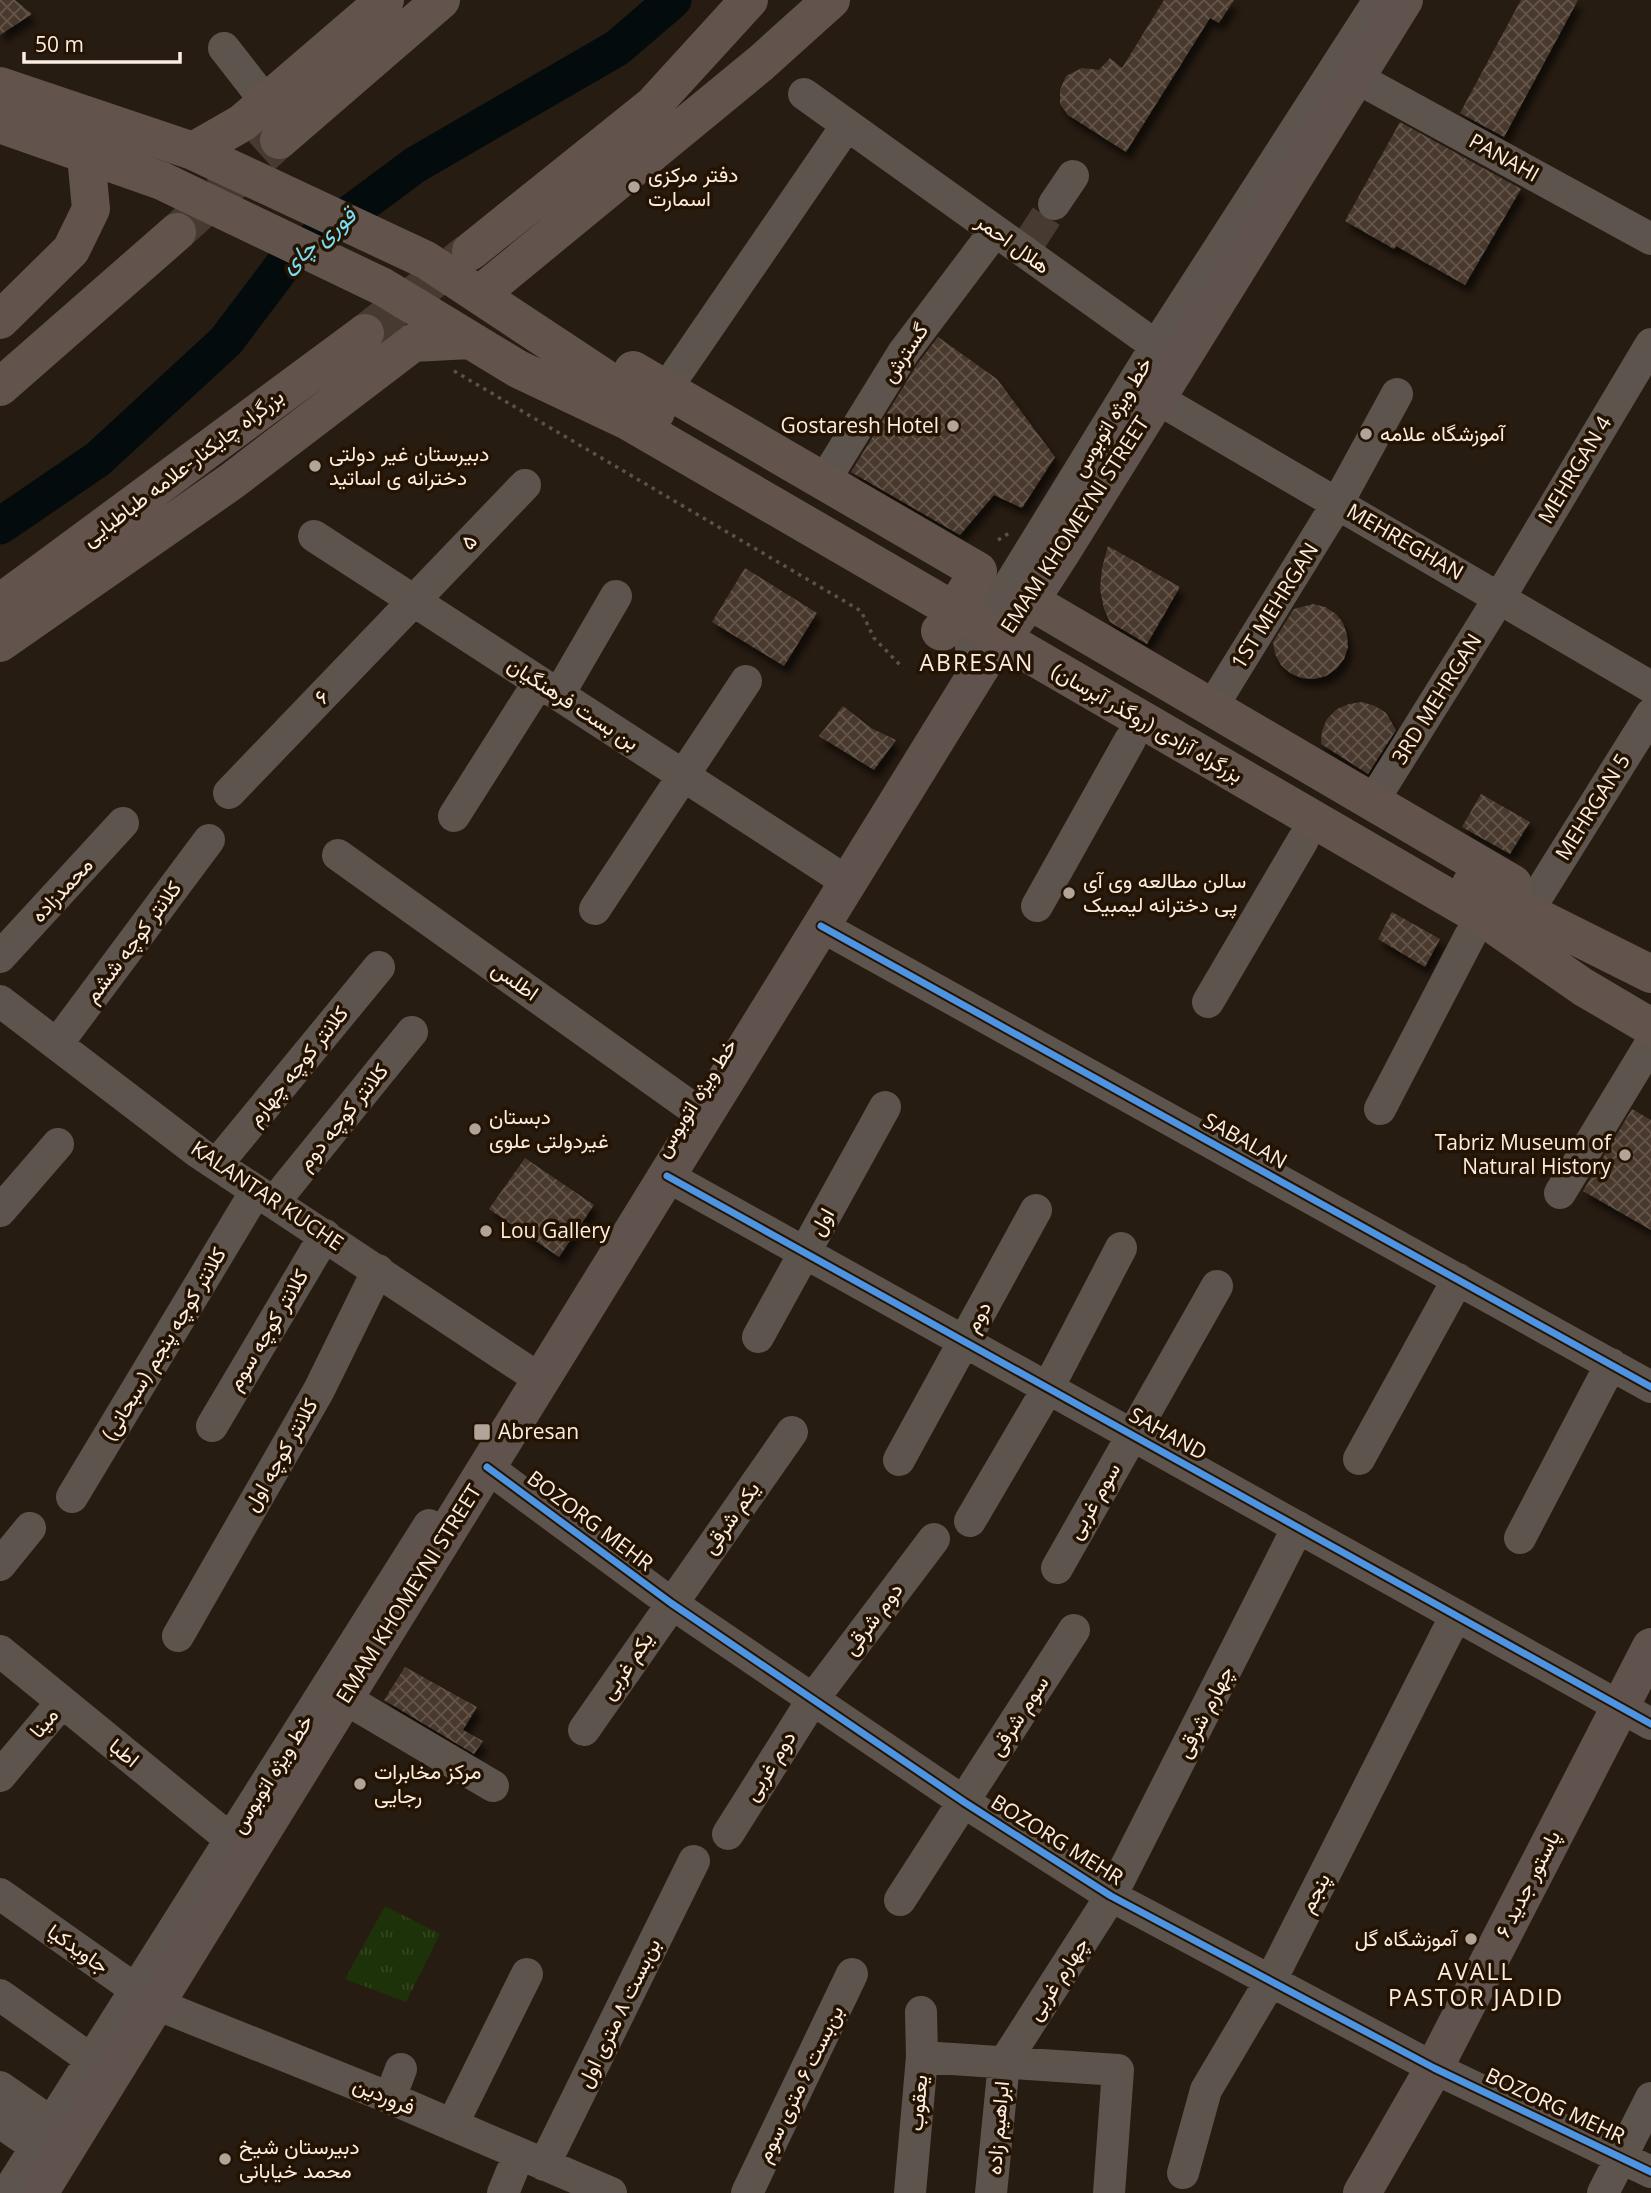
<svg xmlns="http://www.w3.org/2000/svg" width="1651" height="2193" font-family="'Open Sans',Vazirmatn,sans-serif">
	<defs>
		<pattern id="grass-tufts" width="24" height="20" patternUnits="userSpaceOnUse" patternTransform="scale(1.75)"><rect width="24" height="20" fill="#1d3209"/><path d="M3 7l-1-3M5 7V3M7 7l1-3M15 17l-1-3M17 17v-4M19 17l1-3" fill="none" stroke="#344621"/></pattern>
		<pattern id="building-cross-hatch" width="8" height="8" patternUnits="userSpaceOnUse" patternTransform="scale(1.75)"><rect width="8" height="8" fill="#49392d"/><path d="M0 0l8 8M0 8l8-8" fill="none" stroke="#64564b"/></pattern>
		<filter id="shadow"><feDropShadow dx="4.5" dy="8" stdDeviation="3.5" flood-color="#0009"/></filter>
	</defs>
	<rect width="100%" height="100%" fill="#271c12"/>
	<path fill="url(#grass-tufts)" d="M385,1906L440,1934L406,2002L345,1979Z"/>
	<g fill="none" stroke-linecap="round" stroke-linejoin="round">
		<path stroke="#040b0c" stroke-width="37" d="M0,526L98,459L226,341L287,260L415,165L617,48L673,0"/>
	</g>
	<path fill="url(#building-cross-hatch)" filter="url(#shadow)" d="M0,0H15L32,14L0,35Z
		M1164,0H1234L1219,23L1210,18L1126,152L1068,115L1060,104V90L1066,76L1082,68L1099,70L1110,58L1122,68Z
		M1521,0H1578L1504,137L1460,113Z
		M1400,122L1521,189L1465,285L1396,246L1394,249L1345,221Z
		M938,337L997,379L1055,457L1022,508L994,495L960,535L851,472L918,363Z
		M1108,546L1180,587L1147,644L1110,622L1104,609L1100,589L1102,568Z
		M745,568L817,613L784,666L712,622Z
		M1313,604L1325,607L1336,614L1343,623L1347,635L1348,647L1344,659L1336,669L1326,676L1314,679L1301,678L1290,673L1281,665L1275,654L1273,642L1294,609Z
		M1362,702L1375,706L1386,713L1396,730L1368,774L1321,744L1322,731L1327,719L1337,709L1349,704Z
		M843,706L871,728L896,740L874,770L819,736Z
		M1481,794L1530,822L1510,854L1462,827Z
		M1392,912L1440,939L1425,967L1378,939Z
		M1632,1109L1651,1120V1230L1583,1191Z
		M525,1158L594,1205L559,1257L489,1209Z
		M405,1667L477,1707L463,1730L483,1741L474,1754L384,1700Z"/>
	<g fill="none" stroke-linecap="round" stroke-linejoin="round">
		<path stroke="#473b31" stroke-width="32" stroke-dasharray="32 16" stroke-linecap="butt" d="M1029,243L1054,204"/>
		<path stroke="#473b31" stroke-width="38" stroke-dasharray="38 19" stroke-linecap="butt" d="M177,232L279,140
			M365,333L469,252"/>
		<path stroke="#59524a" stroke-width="3.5" stroke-dasharray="3.5 5" stroke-linecap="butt" d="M454,371L861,611L874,638L903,668
			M998,540L1011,532"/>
		<path stroke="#5d544d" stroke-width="32" d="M224,48L266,102
			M1357,78L1651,239
			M804,94L1173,358
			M1054,204L1073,176
			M666,389L847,125
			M1158,399L1651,687
			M824,481L903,353L995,231
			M314,536L832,872L846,886
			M971,647L1156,346L1379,0
			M559,694L616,596
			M1212,707L1337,504L1397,394
			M229,793L525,485
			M1373,801L1500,597L1651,344
			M454,816L539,682
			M338,855L691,1107L703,1118
			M1535,900L1651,714
			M1037,906L1130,740
			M595,909L746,681
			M821,926L1651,1387
			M0,957L123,823
			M0,1001L199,1153L541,1380
			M1208,1002L1303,840
			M57,1044L209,840
			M1380,1109L1470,936
			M217,1164L379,967
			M667,1176L1651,1724
			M1560,1193L1651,1043
			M274,1202L412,1032
			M0,1211L58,1144
			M758,1337L885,1107
			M212,1426L325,1235
			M1359,1459L1458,1279
			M899,1460L1036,1210
			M487,1467L671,1603L964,1802L1111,1896L1434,2068L1651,2172
			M72,1497L256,1191
			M970,1521L1048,1388L1121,1248
			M1520,1538L1611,1364
			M0,1565L30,1528
			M1057,1568L1217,1286
			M178,1636L319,1390L378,1270
			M0,1651L246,1852
			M344,1698L493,1786
			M584,1730L792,1432
			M0,1776L62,1702
			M728,1834L813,1699L934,1539
			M0,1894L156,2004L390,2098L611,2193
			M900,1900L1074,1630
			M0,1995L107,2071
			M922,2057L1118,2070L1109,2193
			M0,2087L69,2135
			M390,2098L401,2069
			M0,2122L53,2159
			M452,2125L527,1974
			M544,2165L694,1861
			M1183,2173L1206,2090L1271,1980L1456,1615
			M7,2193L429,1525
			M503,2193L519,2154
			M747,2193L852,1974
			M910,2193L922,2057L921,2012
			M991,2193L1004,2063L1111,1896L1298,1527
			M1603,2193L1651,2098"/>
		<path stroke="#60534d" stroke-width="38" d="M39,2193L987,657L1030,601L1061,553L1404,0
			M1362,2193L1434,2068L1651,1647"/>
		<path stroke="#62534d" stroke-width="38" d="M0,86L193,151L426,260L656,412
			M0,124L162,181L383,287L518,369L628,421L1485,919L1583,987L1651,1027
			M279,140L441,0
			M193,151L242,123L385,0
			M471,251L653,105L749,0
			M479,295L761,63L831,0
			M0,320L71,250L91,209L86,156
			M633,370L978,571L942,632L940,631
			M0,387L177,232
			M1030,601L1513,884
			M0,603L365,333
			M0,643L232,481L413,343L470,340
			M1471,884L1651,974"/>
		<g stroke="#251302" stroke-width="11">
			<path id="cycleway" d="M821,926L1651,1387
				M667,1176L1651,1724
				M487,1467L671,1603L964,1802L1111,1896L1434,2068L1651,2172"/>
		</g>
		<use href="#cycleway" stroke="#4d94e3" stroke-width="7"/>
	</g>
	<g fill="#b1a499" stroke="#251302" stroke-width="2.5">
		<circle cx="634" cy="187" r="7"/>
		<circle cx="953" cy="426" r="7"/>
		<circle cx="1366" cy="434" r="7"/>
		<circle cx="315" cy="466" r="7"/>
		<circle cx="1069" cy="893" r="7"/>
		<circle cx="475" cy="1129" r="7"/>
		<circle cx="1625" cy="1155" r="7"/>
		<circle cx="486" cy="1231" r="7"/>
		<rect x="473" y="1423" width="18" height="18" rx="3.5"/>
		<circle cx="360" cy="1784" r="7"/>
		<circle cx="1471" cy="1939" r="7"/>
		<circle cx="225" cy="2159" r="7"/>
	</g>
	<g text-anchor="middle" stroke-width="7" stroke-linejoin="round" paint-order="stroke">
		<g font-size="21" fill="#fbede2" stroke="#251302">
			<text transform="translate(1504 158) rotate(29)" y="7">PANAHI</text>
			<text transform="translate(1013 244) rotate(36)" y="7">هلال احمر</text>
			<text transform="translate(905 353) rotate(-56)" y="7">گسترش</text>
			<text transform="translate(1112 417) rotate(-59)" y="7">خط ویژه اتوبوس</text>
			<text transform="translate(183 468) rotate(-37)" y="7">بزرگراه چایکنار-علامه طباطبایی</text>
			<text transform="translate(1575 470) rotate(-59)" y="7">MEHRGAN 4</text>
			<text transform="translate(1075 525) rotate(-57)" y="7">EMAM KHOMEYNI STREET</text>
			<text transform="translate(469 542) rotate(-46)" y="7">۵</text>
			<text transform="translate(1405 542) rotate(30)" y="7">MEHREGHAN</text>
			<text transform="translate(1275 606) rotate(-58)" y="7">1ST MEHRGAN</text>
			<text transform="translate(322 697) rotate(-46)" y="7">۶</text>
			<text transform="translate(1437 699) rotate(-58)" y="7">3RD MEHRGAN</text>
			<text transform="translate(573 704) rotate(33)" y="7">بن بست فرهنگیان</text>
			<text transform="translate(1147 723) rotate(30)" y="7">بزرگراه آزادی (روگذر آبرسان)</text>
			<text transform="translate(1593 807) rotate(-58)" y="7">MEHRGAN 5</text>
			<text transform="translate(62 890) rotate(-47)" y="7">محمدزاده</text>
			<text transform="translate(133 942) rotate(-53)" y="7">کلانتر کوچه ششم</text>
			<text transform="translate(515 981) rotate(35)" y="7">اطلس</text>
			<text transform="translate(298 1066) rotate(-51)" y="7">کلانتر کوچه چهارم</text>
			<text transform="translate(696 1098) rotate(-58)" y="7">خط ویژه اتوبوس</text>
			<text transform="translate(343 1117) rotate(-51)" y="7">کلانتر کوچه دوم</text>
			<text transform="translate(1245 1141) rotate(29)" y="7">SABALAN</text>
			<text transform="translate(267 1196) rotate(34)" y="7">KALANTAR KUCHE</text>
			<text transform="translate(822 1222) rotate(-61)" y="7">اول</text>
			<text transform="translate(978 1317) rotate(-61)" y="7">دوم</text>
			<text transform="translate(268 1330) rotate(-59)" y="7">کلانتر کوچه سوم</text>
			<text transform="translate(164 1344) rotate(-59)" y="7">کلانتر کوچه پنجم (سبحانی)</text>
			<text transform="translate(1168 1434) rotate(29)" y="7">SAHAND</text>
			<text transform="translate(281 1455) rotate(-60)" y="7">کلانتر کوچه اول</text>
			<text transform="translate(1094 1501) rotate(-60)" y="7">سوم غربی</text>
			<text transform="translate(731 1518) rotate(-55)" y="7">یکم شرقی</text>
			<text transform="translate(590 1521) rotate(37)" y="7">BOZORG MEHR</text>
			<text transform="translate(409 1594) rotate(-58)" y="7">EMAM KHOMEYNI STREET</text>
			<text transform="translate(873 1619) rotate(-53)" y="7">دوم شرقی</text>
			<text transform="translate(627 1666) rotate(-56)" y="7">یکم غربی</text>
			<text transform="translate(1205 1712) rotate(-63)" y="7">چهارم شرقی</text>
			<text transform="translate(1019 1716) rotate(-57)" y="7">سوم شرقی</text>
			<text transform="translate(44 1723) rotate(-50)" y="7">مینا</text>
			<text transform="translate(124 1753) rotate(39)" y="7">اطبا</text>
			<text transform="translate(770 1766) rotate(-58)" y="7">دوم غربی</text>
			<text transform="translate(272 1774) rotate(-58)" y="7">خط ویژه اتوبوس</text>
			<text transform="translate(1057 1840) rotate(32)" y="7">BOZORG MEHR</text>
			<text transform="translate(1528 1884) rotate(-63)" y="7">پاستور جدید ۶</text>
			<text transform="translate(1315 1893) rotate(-63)" y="7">پنجم</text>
			<text transform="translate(78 1949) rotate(35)" y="7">جاویدکیا</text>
			<text transform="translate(1058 1979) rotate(-57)" y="7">چهارم غربی</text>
			<text transform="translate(619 2013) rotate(-64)" y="7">بن‌بست ۸ متری اول</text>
			<text transform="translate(800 2084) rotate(-64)" y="7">بن‌بست ۶ متری سوم</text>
			<text transform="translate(384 2096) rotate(23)" y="7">فروردین</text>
			<text transform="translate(918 2103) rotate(-85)" y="7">یعقوب</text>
			<text transform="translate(1555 2106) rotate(25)" y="7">BOZORG MEHR</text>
			<text transform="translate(998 2128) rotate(-85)" y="7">ابراهیم زاده</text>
		</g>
		<g font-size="21" fill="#fbede2" stroke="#251302" text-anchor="start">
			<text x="648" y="182">دفتر مرکزی<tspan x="648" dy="24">اسمارت</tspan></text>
			<text x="939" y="433" text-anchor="end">Gostaresh Hotel</text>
			<text x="1380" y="441">آموزشگاه علامه</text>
			<text x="329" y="461">دبیرستان غیر دولتی<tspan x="329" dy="24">دخترانه ی اساتید</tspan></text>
			<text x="1083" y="888">سالن مطالعه وی آی<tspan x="1083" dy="24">پی دخترانه لیمبیک</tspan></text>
			<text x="489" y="1124">دبستان<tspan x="489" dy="24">غیردولتی علوی</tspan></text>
			<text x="1611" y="1150" text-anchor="end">Tabriz Museum of<tspan x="1611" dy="24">Natural History</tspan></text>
			<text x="500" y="1238">Lou Gallery</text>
			<text x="498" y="1439">Abresan</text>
			<text x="374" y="1779">مرکز مخابرات<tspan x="374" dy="24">رجایی</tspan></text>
			<text x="1457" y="1946" text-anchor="end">آموزشگاه گل</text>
			<text x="239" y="2154">دبیرستان شیخ<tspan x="239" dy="24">محمد خیابانی</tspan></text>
		</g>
		<g font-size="23" font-style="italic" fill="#77e0f7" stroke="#251302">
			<text transform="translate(318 240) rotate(-39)" y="8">قوری چای</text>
		</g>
		<g font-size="23" letter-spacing="2" fill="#fbede2" stroke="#251302">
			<text x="977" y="671">ABRESAN</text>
			<text x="1476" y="1980">AVALL<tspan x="1476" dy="26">PASTOR JADID</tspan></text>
		</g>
	</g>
	<path d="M24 52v10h156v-10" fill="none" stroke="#fbede2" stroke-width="3.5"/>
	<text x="35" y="52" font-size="21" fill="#fbede2" stroke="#251302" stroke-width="5" paint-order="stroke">50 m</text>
</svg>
